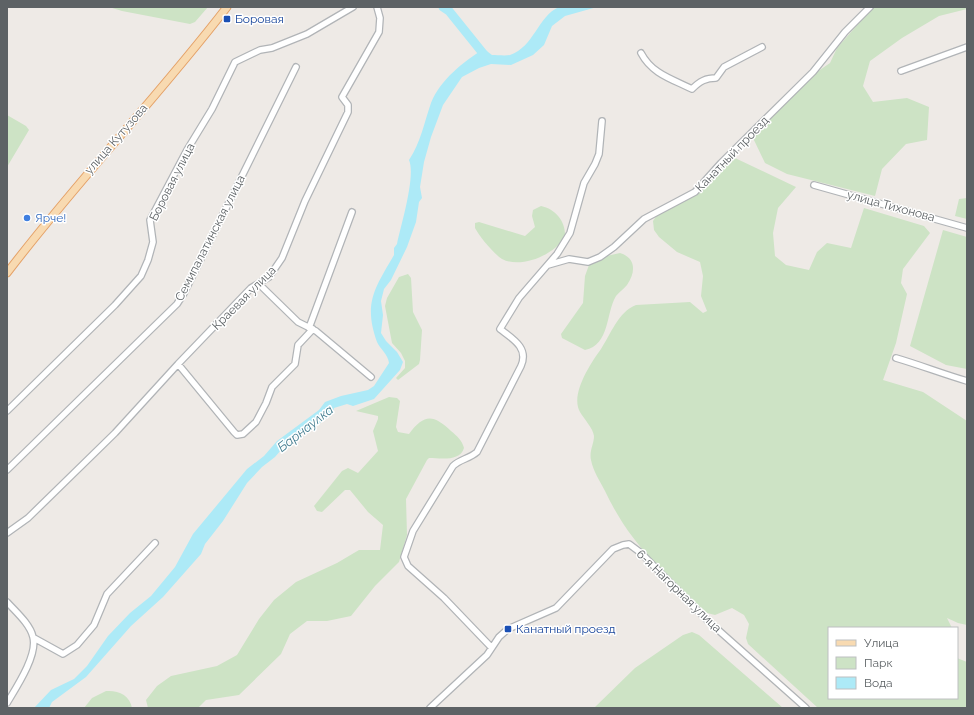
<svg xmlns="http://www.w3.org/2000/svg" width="974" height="715" font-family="Raleway,sans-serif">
	<rect width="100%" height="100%" fill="#eeeae6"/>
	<path fill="#cde3c5" d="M109,7H208L195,22L190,24L122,11Z
		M873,7H967V9L939,16L902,38L870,61L863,86L873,102L907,98L929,107L927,140L906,144L882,169L875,196L787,174L765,163L753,138L759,130L814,74L830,63L837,48Z
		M7,115L26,126L29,130L7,167Z
		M735,158L796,187L778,208L773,233L775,256L786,265L809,270L817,252L827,243L851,248L864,208L924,226L930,233L903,269L901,283L907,294L896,343L883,380L923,392L967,421V625L958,623L947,618L952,628H829V698H957V658L967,662V708H818L748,644L746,638L749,624L744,615L732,608L715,615L707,613C664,574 630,544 605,491C600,481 593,471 591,460C589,451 594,444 594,436C593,428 584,419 580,412C570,395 590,364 601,349C611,334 618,312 636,305L690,302L703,313L707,311L701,296L703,276L700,262L677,252L659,237L654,230L653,221L659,212L686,196Z
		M967,198V219L955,216L959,199Z
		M541,206C556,209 566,222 565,237C554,255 521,269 502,259C494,254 479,236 475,228V223L479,222L525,236L535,227L532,216L533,210Z
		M943,230L967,237V369L946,365L910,346Z
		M620,253C636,258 636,272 627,285C624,289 619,292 616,296C606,312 610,345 585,350L562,338L561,334L583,303L585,276L589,265L602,257Z
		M408,274L411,278L413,312L422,330L420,360L419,364L398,380L396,378L405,368V361L401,353L392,343L385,306L387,298L399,277Z
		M389,397L397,398L400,401L396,427L398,432L409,434C424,414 433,414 451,431C457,436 462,440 464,448C460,462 440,458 429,458L427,460L406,499L407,535L399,562L375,586L351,616L327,621H307L290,634L281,654L239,695L206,700L198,708H148L146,700L157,686L171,676L217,666L237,655L259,619L274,600L296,582L337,563L359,550H380L383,525L368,512L350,490H345L322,512L317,511L314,506L342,471L348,468L358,473L378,451L373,431L378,419V416L356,411Z
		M692,632L699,635L783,708H594L635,668L683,635Z
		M106,691C118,690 130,695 132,708H84L92,698Z"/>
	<path fill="#adeaf7" d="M559,7H597L565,16L552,26L544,45L533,55L511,65L491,64L479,68L462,77L443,105L431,137L424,162L420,187L422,198L419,202L416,222L407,247L391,280L384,289L381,301L383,315L381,333L386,341L397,352L403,362L400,370L374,399L353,406L347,404L334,408L333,413L312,429L303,431L288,442L275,457L262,467L247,483L223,521L205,544L201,554L163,597L131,626L86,677L52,702L49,708H34L51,690L74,679L87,666L108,636L130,613L151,596L175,567L193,534L247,469L264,456L277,441L319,410L325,402L341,396L368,390L374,386L389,363C388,354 380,349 377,342C363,303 375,288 394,255V248L397,244C401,225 416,176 409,160C421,142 424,123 431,103C440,80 464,61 484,49L492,55C497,55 505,56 510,55C534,47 538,16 559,7Z"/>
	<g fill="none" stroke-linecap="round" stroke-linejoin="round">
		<path stroke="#adeaf7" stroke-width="9" d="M443,7L449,11L486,57"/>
		<g stroke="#b1b4b7" stroke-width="8">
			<path id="minor" d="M641,53C652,74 672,79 692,89C700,81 706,78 716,78L724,67L762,47
				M901,71L967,47
				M814,185L967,228
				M548,265L569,259L588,262L600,257L614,247L644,219L695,192L721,163L813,72L845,32L870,7
				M259,284L298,322L316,331L371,377
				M309,328L352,212
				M896,358C920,365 943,374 967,381
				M178,364L234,432L237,435L243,434L256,422L266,403L272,387L295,364L298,345L313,329
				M7,411L115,305L141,276L148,260L153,242L150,220L187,150L212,109L235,62L260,50L272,48L307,34L353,7
				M7,470L177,304L184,293L296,67
				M7,533L28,518L115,433L178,364L251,288L269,277L282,258L305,201L348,112V105L342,97L379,32L380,18L377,7
				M7,602C16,612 30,624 33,637C38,655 16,688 7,703
				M34,638L63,654L77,645L94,625L107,594L155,543
				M491,647L444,598L408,566L404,557L413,531L453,466C460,459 469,459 477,452L521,366C529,348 513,339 500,329L519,298L557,254L570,233L584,183L595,164L599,154L602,121
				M430,708L487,655L499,637L508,629L556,608L613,549L623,545L629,544L641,553L707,620L806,708"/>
		</g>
		<g stroke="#e5a268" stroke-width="9">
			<path id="major" d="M7,273C77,181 157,98 227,7"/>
		</g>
		<use href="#minor" stroke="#fff" stroke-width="5.5"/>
		<use href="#major" stroke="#f8dab1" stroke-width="7"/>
	</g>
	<g fill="#1a4fb4" stroke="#fff" stroke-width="1.5">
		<rect x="223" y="15" width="8" height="8" rx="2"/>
		<rect x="504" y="625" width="8" height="8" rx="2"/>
	</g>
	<circle fill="#3f7fe0" stroke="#fff" stroke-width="1.5" cx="27" cy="218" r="4"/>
	<g text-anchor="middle" stroke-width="3" stroke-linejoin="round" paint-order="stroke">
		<g font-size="12" fill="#164399" stroke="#fff" text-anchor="start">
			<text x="235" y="23">Боровая</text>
			<text x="516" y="633">Канатный проезд</text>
		</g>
		<g font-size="12" fill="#5d6265" stroke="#fff">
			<text transform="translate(116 139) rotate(-49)" y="4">улица Кутузова</text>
			<text transform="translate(732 154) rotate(-46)" y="4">Канатный проезд</text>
			<text transform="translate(172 182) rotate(-63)" y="4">Боровая улица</text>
			<text transform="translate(891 206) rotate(15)" y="4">улица Тихонова</text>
			<text transform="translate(210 238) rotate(-63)" y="4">Семипалатинская улица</text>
			<text transform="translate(244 298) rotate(-45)" y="4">Краевая улица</text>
			<text transform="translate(679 591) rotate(44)" y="4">6-я Нагорная улица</text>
		</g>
		<g font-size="12" fill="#366cbe" stroke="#fff" text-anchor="start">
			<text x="35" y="222">Ярче!</text>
		</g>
		<g font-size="13" font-style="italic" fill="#417c8f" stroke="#fff">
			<text transform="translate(305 428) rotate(-38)" y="5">Барнаулка</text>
		</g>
	</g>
	<rect width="974" height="715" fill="none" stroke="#5d6265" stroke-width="16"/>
	<rect x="828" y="627" width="130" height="72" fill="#ffffff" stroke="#bec0c1"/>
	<rect x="836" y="640" width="20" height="6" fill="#f8dab1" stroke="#bec0c1"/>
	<text x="864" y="647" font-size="12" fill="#5d6265">Улица</text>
	<rect x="836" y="657" width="20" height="12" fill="#cde3c5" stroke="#bec0c1"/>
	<text x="864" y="667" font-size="12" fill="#5d6265">Парк</text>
	<rect x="836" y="677" width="20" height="12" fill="#adeaf7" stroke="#bec0c1"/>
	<text x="864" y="687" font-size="12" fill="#5d6265">Вода</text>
</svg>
